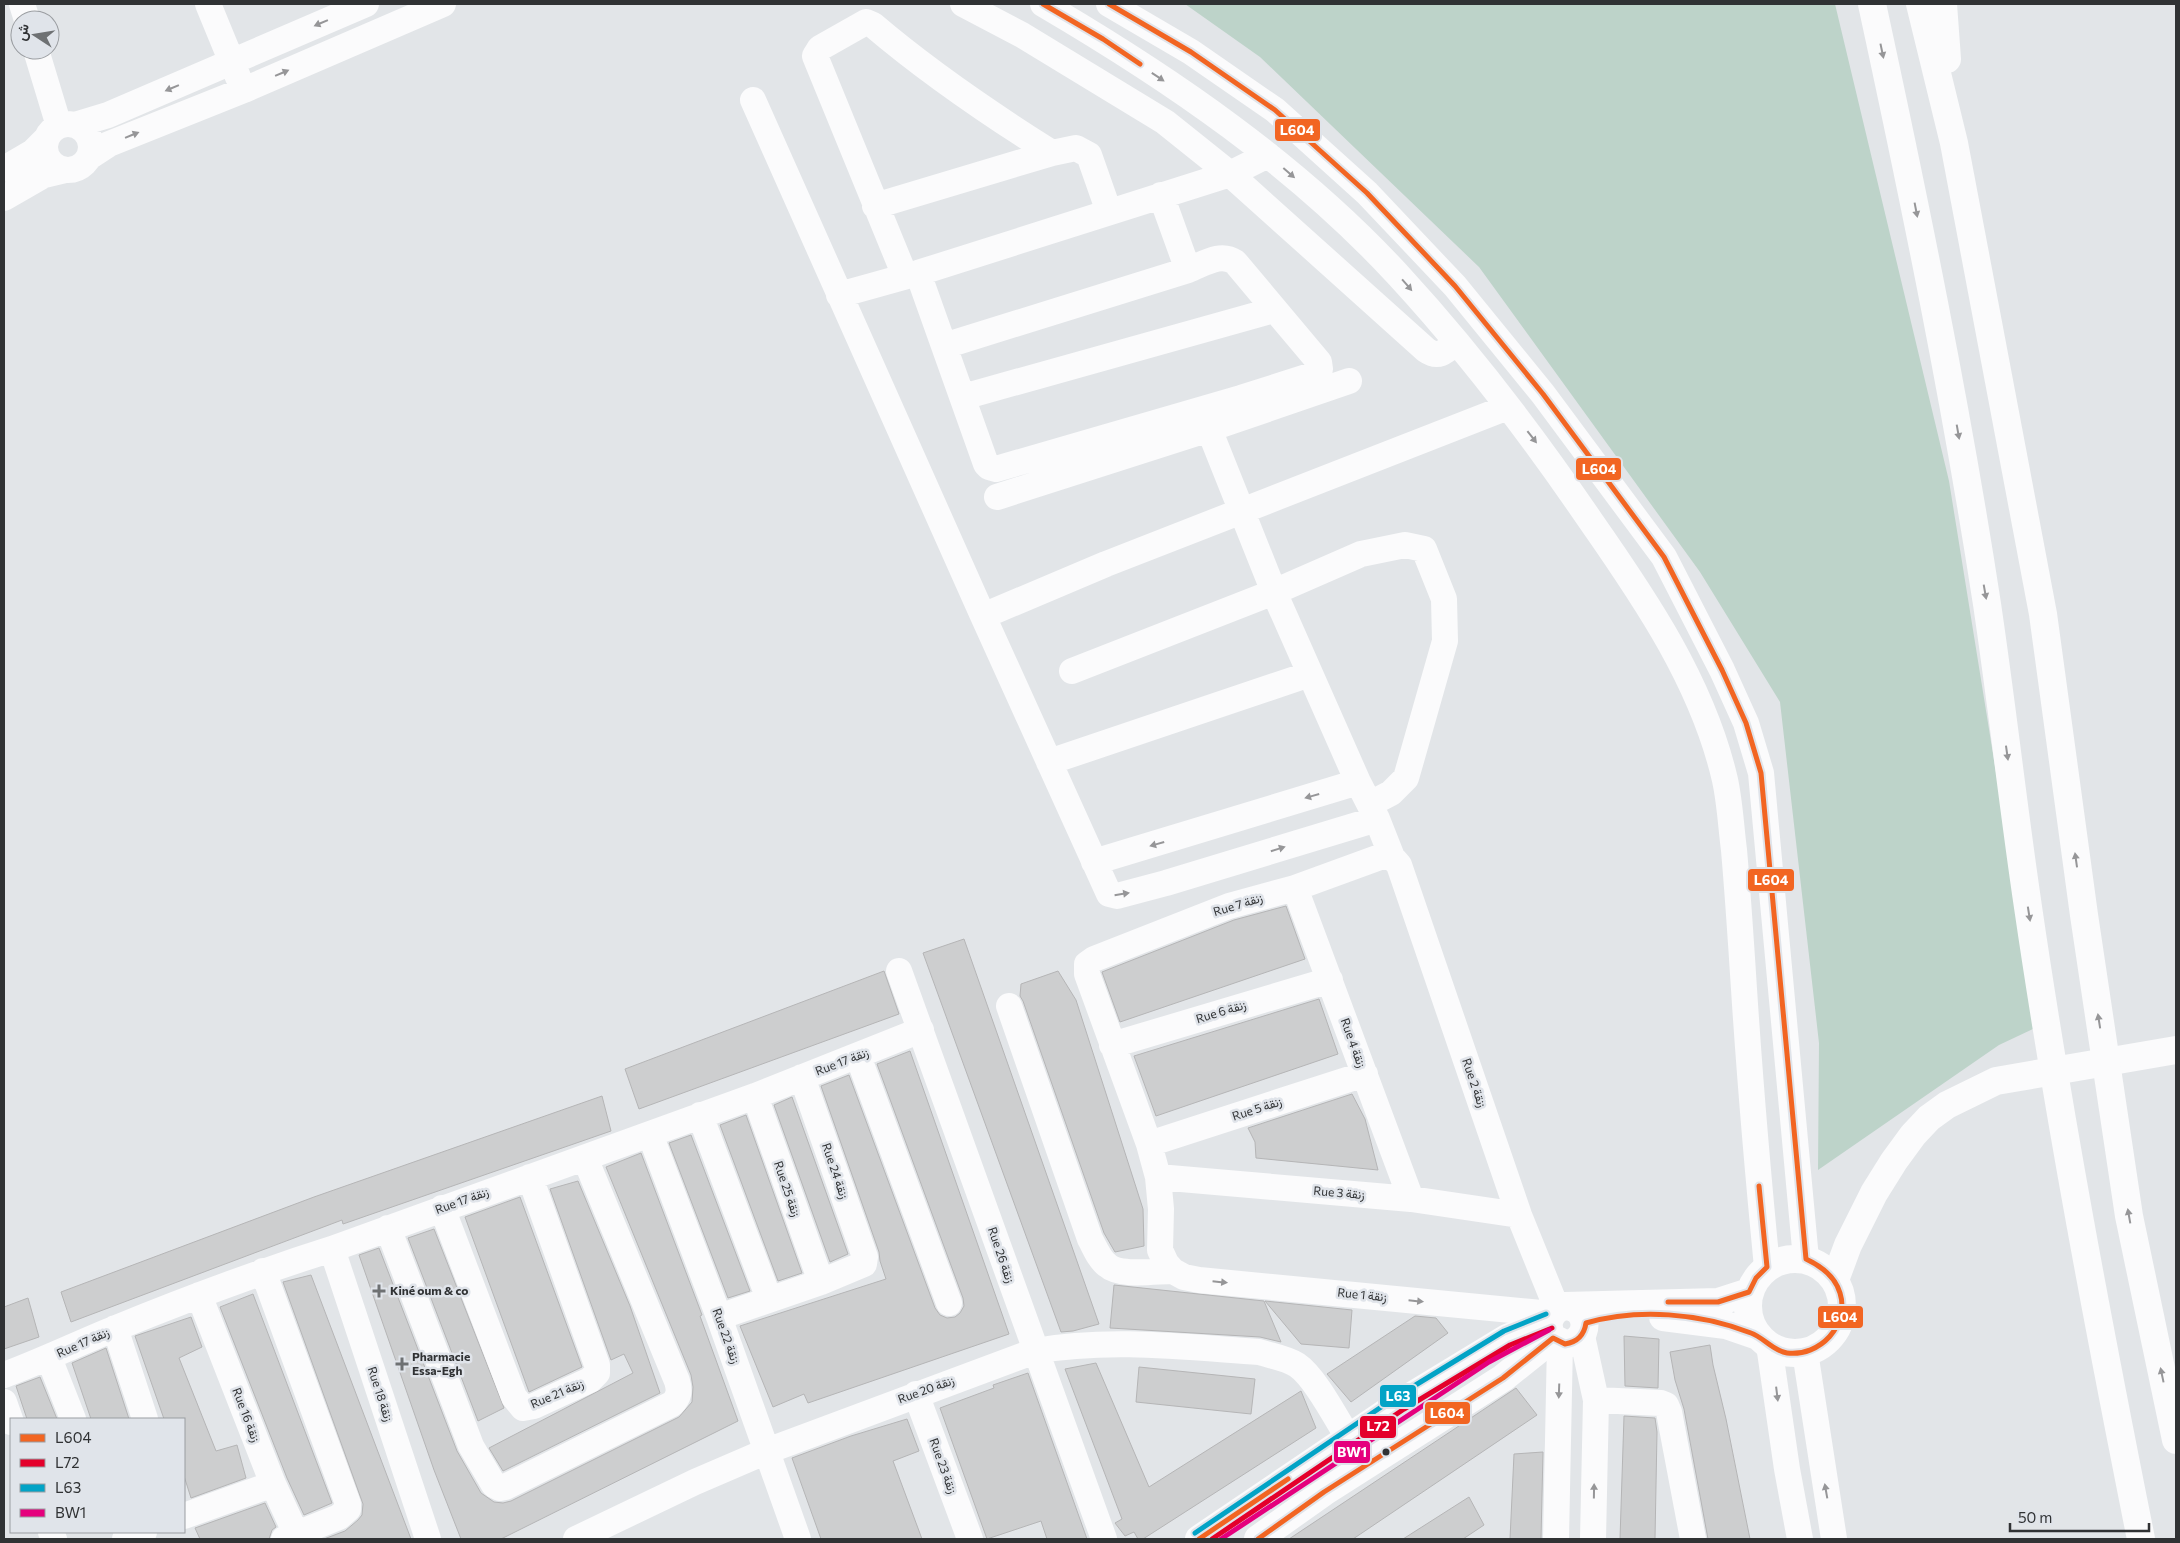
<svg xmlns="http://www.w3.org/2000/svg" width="2180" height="1543" font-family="Commissioner,Vazirmatn,sans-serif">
	<rect width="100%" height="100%" fill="#e2e5e8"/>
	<path fill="#bdd3c9" d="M1185,4H1835L1949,481L2037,1027L1999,1045L1818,1170L1819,1043L1780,702L1700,572L1479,267L1260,57Z"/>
	<path fill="#cdcecf" stroke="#b5b5b6" d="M1286,906L1305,959L1120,1022L1102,972L1234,920Z
		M964,939L1099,1324L1073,1331L1061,1332L923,953Z
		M884,971L899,1014L639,1109L625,1069Z
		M1058,971L1076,1000L1143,1209L1144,1246L1115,1252L1104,1233L1023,1001L1020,996L1021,984Z
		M1319,999L1338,1054L1156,1116L1134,1056Z
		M910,1051L1009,1334L808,1403L804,1394L773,1407L740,1326L886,1279L880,1261L879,1252L821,1086L849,1075L935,1308L940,1315L947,1318L955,1317L960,1313L964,1306L963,1298L877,1064Z
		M1352,1094L1365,1119L1378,1170L1256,1158L1255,1142L1248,1128Z
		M602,1096L611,1131L343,1224L342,1220L71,1322L61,1292L314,1197Z
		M792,1097L848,1254L830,1262L774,1105Z
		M746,1115L802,1273L778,1281L720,1125Z
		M691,1135L750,1291L728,1298L669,1143Z
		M641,1153L702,1315L700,1316L738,1421L501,1539H461L434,1470L359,1255L379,1248L457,1451L481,1493L494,1502L503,1503L511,1501L679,1417L692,1402L693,1387L691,1375L606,1167Z
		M578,1181L630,1306L660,1393L503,1471L489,1448L633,1373L624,1354L611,1360L550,1189Z
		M520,1197L582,1367L529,1392L465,1217Z
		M434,1229L504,1408L478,1421L408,1238Z
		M311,1275L411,1539H324L345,1531L358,1520L362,1515L363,1504L283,1282Z
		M1114,1285L1264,1301L1281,1342L1260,1337L1110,1328Z
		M253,1294L332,1503L304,1515L287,1478L220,1307Z
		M28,1298L39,1337L4,1349V1307Z
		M1265,1301L1352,1310L1349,1348L1301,1344Z
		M1415,1316L1436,1318L1448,1333L1351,1402L1327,1374Z
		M191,1317L202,1347L179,1358L216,1451L237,1445L246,1478L191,1498L184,1476V1419H164L135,1336Z
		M1624,1336L1659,1339L1658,1388L1625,1386Z
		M1710,1345L1713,1365L1726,1419L1750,1539H1708L1684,1409L1675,1380L1670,1352Z
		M106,1348L129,1419H91L72,1363Z
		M1096,1363L1149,1487L1301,1391L1316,1428L1143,1539H1138L1134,1532L1125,1536L1115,1523L1122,1519L1065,1369Z
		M1139,1367L1255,1379L1251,1414L1136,1402Z
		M1028,1373L1087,1539H1047L1041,1521L987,1539L940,1408L994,1388L993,1385Z
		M40,1377L57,1419H27L16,1386Z
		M1516,1388L1537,1415L1353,1539H1289Z
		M1624,1416L1655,1418L1657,1432L1655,1539H1620Z
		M907,1419L919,1451L893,1461L922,1539H821L792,1458L851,1436Z
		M1543,1452L1541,1539H1510L1514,1454Z
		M1469,1497L1484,1525L1463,1539H1403Z
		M265,1503L276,1527L272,1530L269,1539H200L195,1528Z"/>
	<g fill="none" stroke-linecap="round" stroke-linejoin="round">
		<path stroke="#fbfbfc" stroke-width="26" d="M22,4L27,20
			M208,4L238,77
			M963,4L1022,35L1165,122L1230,174L1426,350C1439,359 1446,351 1456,342
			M1043,4C1171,79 1298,166 1399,276C1469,352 1532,435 1590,520C1646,600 1703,684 1725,780C1730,803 1731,827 1734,850C1738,896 1741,942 1744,989C1750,1082 1758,1175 1767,1267
			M1109,4L1191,52L1275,110L1367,193L1455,286L1543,394L1664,557L1722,670L1746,723L1761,773L1806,1259
			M36,50L59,126
			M753,100L983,616
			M45 147a23 23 0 1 1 46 0a23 23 0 1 1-46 0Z
			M75,125L108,115L366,4
			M89,157L109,144L244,90L443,4
			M4,169L33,152L47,138
			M1161,195L1188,270
			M4,198L44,175L65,170
			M875,206L1052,153
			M918,273L986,464L989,467L996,469L1241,398L1310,376L1317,373L1320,369L1319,362L1235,262C1220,252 1204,264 1188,270L944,346
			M905,276L815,56L820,48L866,22L873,25C927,71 984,110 1044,148L1052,153L1076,148L1089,155L1109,212
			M839,295L918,273L1230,174L1268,155
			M963,397L1274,310
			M1209,429L1349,381
			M997,497L1209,429L1274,592L1358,782L1377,819L1392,857L1399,865L1519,1215L1557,1309
			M1072,671L1274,592L1361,554L1405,545L1424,549L1444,599L1445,641L1406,778L1391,793L1370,804
			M1049,762L1310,674
			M1377,819L1166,883L1117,896L1109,894L983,616L1106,564L1508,407
			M1392,857H1380L1295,888L1229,906L1094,959L1087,964V974L1149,1144L1158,1177L1161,1209L1160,1250L1166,1263L1173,1271L1184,1277L1199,1280L1552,1314
			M1094,862L1358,782
			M1295,888L1411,1199
			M899,971L1104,1539
			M1009,1006L1090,1239C1095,1248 1099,1259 1107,1265C1120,1277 1156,1271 1173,1271
			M1112,1045L1330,980
			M858,1056L949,1303
			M755,1096L821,1282
			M700,1115L769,1299
			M650,1134L719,1317L798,1539
			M1149,1144L1365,1074
			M1158,1177L1411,1199L1519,1215
			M442,1208L514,1397L523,1408L534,1406L590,1380L597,1373V1365L530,1177
			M388,1228L471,1446L494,1485L500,1488L505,1487L672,1404C679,1397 680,1391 677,1381L585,1158
			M332,1249L428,1539
			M263,1271L348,1504V1509L339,1517L284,1539
			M199,1295L273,1484L296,1534
			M719,1317L821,1282L864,1264L865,1257L802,1077
			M115,1328L145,1419
			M1582,1336L1596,1400L1593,1539
			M1769,1345L1787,1469L1800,1539
			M1805,1352L1834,1539
			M49,1358L73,1419
			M4,1375C42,1361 79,1343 116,1328C187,1299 259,1272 332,1249L755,1096L921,1030
			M916,1394L970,1539
			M1596,1400L1661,1403L1666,1405L1669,1412L1693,1539
			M4,1402L11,1422
			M184,1516L273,1484
			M51,1532L54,1539
			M125,1539L144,1532
			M576,1539L695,1482L767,1451L1035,1351C1109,1338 1184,1347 1259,1352C1271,1356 1286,1358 1297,1365C1315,1377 1337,1420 1349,1439
			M1556,1539L1560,1342"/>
		<path stroke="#fbfbfc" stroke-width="28" d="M1748 1306a47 47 0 1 1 94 0a47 47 0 1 1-94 0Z
			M1835,1280L1848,1245L1874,1193L1894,1161L1913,1135L1929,1118L1947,1105L1996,1081L2176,1050
			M1565,1306C1591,1307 1591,1342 1565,1344L1553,1338C1544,1325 1550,1310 1565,1306L1718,1302L1749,1292
			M1663,1317L1726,1325L1758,1336
			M1199,1539L1400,1403L1507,1338L1549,1321
			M1258,1539L1324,1492L1503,1378L1553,1338"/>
		<path stroke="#fbfbfc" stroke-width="28" d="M1872,4C1915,203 1956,402 1987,604C2002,705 2013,806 2028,907C2059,1119 2099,1329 2141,1539
			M1920,4L1954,143L2043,614L2084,915L2129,1216L2176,1440
			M1943,4L1947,59"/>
		<g stroke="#e0e4ea" stroke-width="9">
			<path id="bus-1" d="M1043,4L1103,39L1140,64
				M1109,4L1191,52L1275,110L1367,193L1455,286L1543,394L1664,557L1722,670L1746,723L1761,773L1806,1259C1821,1266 1835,1276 1840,1293C1850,1325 1820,1357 1787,1353C1773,1351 1763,1337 1751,1333C1700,1313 1638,1308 1586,1323C1584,1336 1577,1342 1565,1344L1553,1338L1503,1378L1324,1492L1258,1539
				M1668,1302H1718L1749,1292L1756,1278L1767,1267L1759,1186
				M1199,1539L1288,1479"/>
		</g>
		<g stroke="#e0e4ea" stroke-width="9">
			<path id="bus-2" d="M1212,1539L1404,1409L1510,1345L1552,1328"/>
		</g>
		<g stroke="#e0e4ea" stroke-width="9">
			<path id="bus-3" d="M1195,1533L1396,1397L1504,1331L1546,1314"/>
		</g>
		<g stroke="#e0e4ea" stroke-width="9">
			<path id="bus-4" d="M1221,1539L1489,1362L1549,1330"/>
		</g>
		<use href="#bus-1" stroke="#f26522" stroke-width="5"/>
		<use href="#bus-2" stroke="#e4002b" stroke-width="5"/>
		<use href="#bus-3" stroke="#02a3c6" stroke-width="5"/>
		<use href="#bus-4" stroke="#e5007d" stroke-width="5"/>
	</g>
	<defs><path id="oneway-solid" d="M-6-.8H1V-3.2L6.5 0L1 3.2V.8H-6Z" transform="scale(1.25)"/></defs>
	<g fill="#969698">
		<use href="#oneway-solid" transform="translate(321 23) rotate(157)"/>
		<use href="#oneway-solid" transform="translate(1882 51) rotate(78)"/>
		<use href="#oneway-solid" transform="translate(282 73) rotate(-23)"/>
		<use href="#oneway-solid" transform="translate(1158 77) rotate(34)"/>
		<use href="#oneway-solid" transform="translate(172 88) rotate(157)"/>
		<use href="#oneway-solid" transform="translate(132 135) rotate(-22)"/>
		<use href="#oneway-solid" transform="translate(1289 173) rotate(41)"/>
		<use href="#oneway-solid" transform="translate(1916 210) rotate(79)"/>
		<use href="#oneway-solid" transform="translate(1407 285) rotate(49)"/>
		<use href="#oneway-solid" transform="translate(1958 432) rotate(80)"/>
		<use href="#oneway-solid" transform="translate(1532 437) rotate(52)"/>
		<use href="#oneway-solid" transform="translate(1985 592) rotate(80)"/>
		<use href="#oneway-solid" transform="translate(2007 753) rotate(82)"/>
		<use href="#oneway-solid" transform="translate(1312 796) rotate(164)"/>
		<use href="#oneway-solid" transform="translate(1157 844) rotate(164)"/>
		<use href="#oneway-solid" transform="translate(1278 849) rotate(-17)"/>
		<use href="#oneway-solid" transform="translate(2076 860) rotate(-98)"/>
		<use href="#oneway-solid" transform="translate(1122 894) rotate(-9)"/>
		<use href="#oneway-solid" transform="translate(2029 914) rotate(81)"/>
		<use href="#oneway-solid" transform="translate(2099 1021) rotate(-99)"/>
		<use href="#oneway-solid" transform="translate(2129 1216) rotate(-100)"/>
		<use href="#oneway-solid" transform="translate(1220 1282) rotate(6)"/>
		<use href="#oneway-solid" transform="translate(1416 1301) rotate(6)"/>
		<use href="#oneway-solid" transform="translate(2162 1375) rotate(-102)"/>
		<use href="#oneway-solid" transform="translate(1559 1391) rotate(92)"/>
		<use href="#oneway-solid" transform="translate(1777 1394) rotate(83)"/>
		<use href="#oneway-solid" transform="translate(1594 1491) rotate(-89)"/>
		<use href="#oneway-solid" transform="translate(1826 1491) rotate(-100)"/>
	</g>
	<g fill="#6e7173" stroke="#e0e4ea" stroke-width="2">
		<path d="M376.5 1283.5h5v5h5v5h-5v5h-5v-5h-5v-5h5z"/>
		<path d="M399.5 1356.5h5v5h5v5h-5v5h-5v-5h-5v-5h5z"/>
	</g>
	<circle fill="#303234" stroke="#e0e4ea" stroke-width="2" cx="1386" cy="1452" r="4.5"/>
	<g text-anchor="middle" stroke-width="5" stroke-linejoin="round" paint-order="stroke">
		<g font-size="12" fill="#303234" stroke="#e0e4ea">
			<text transform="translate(1238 905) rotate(-17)" y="4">Rue 7 زنقة</text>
			<text transform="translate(1221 1012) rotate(-17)" y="4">Rue 6 زنقة</text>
			<text transform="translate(1353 1043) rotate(70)" y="4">Rue 4 زنقة</text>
			<text transform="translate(842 1062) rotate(-21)" y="4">Rue 17 زنقة</text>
			<text transform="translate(1474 1083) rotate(71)" y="4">Rue 2 زنقة</text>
			<text transform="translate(1257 1109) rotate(-18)" y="4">Rue 5 زنقة</text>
			<text transform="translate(835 1171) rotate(71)" y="4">Rue 24 زنقة</text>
			<text transform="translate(787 1189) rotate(71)" y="4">Rue 25 زنقة</text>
			<text transform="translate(1339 1193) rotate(5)" y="4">Rue 3 زنقة</text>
			<text transform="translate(462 1201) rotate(-20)" y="4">Rue 17 زنقة</text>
			<text transform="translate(1001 1255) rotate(71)" y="4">Rue 26 زنقة</text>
			<text transform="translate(1362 1295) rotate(6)" y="4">Rue 1 زنقة</text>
			<text transform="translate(726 1336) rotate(70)" y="4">Rue 22 زنقة</text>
			<text transform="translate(83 1343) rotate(-24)" y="4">Rue 17 زنقة</text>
			<text transform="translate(926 1390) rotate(-20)" y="4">Rue 20 زنقة</text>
			<text transform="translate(380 1394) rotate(72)" y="4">Rue 18 زنقة</text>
			<text transform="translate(557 1394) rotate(-23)" y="4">Rue 21 زنقة</text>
			<text transform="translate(246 1415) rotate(69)" y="4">Rue 16 زنقة</text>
			<text transform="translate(943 1466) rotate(70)" y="4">Rue 23 زنقة</text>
		</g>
		<g font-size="12" font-weight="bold" fill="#303234" stroke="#e0e4ea" text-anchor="start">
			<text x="390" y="1295">Kiné oum &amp; co</text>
			<text x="412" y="1361">Pharmacie<tspan x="412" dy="14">Essa-Egh</tspan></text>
		</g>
	</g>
	<g stroke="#e0e4ea" stroke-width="2">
		<rect x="1274" y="118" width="47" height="24" rx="5" fill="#f26522"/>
		<rect x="1575" y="457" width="47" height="24" rx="5" fill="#f26522"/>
		<rect x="1747" y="868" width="48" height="24" rx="5" fill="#f26522"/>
		<rect x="1817" y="1305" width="47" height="24" rx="5" fill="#f26522"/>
		<rect x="1379" y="1384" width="38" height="24" rx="5" fill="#02a3c6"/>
		<rect x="1424" y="1401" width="47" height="24" rx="5" fill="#f26522"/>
		<rect x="1359" y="1415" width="38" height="24" rx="5" fill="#e4002b"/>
		<rect x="1333" y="1440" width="38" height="24" rx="5" fill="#e5007d"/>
	</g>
	<g font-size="14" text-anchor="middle" font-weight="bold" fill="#fff">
		<text x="1297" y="135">L604</text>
		<text x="1599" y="474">L604</text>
		<text x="1771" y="885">L604</text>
		<text x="1840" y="1322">L604</text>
		<text x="1398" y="1401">L63</text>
		<text x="1447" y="1418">L604</text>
		<text x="1378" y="1431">L72</text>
		<text x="1352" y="1457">BW1</text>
	</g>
	<rect width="2180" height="1543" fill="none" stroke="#303234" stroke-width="10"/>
	<rect x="10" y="1418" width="175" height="115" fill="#e0e4ea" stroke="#9a9da1"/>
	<rect x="20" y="1434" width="25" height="8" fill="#f26522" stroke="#9a9da1"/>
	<text x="55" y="1443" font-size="15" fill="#303234">L604</text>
	<rect x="20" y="1459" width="25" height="8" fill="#e4002b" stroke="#9a9da1"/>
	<text x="55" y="1468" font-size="15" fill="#303234">L72</text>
	<rect x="20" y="1484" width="25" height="8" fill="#02a3c6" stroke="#9a9da1"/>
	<text x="55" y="1493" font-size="15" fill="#303234">L63</text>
	<rect x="20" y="1509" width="25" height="8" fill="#e5007d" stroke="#9a9da1"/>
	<text x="55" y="1518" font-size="15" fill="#303234">BW1</text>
	<g transform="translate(35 35) rotate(282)"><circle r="24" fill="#e0e4ea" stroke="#9a9da1"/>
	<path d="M0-4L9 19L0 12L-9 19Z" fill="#6e7173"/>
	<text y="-8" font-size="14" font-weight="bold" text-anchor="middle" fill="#303234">ش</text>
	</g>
	<path d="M2010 1523v8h139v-8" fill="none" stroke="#303234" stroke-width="2.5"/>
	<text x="2018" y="1523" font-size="15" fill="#303234" stroke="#e0e4ea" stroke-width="4" paint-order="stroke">50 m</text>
</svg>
